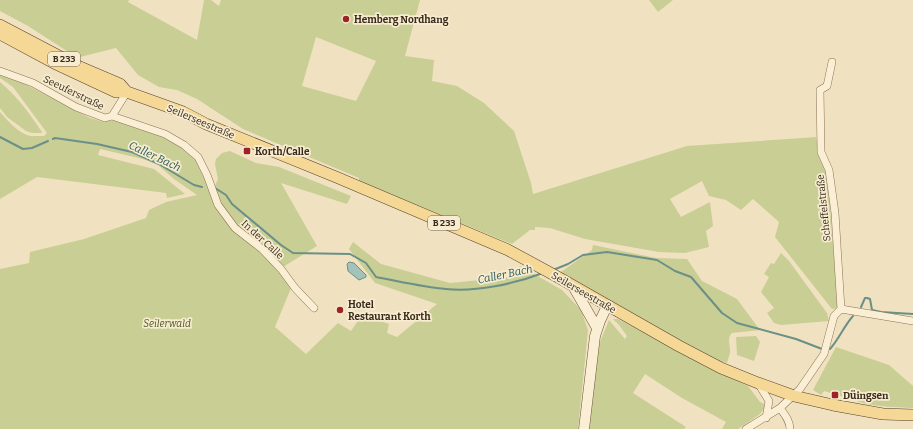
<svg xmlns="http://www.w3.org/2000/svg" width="913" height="429" font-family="Bitter,serif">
	<rect width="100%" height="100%" fill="#f0e2c0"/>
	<path fill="#c8ce94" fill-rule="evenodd" d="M0,0H129L128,2L197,40L204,0H211L219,6L221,0H420L405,56L434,60L432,81L457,86L484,103L514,131L531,183L533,194L687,146L816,137L819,156L827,171L838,308L832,309L775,237L779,222L753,199L741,210L726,200L709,196L702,181L670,199L681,217L710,202L713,226L706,231L709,247L685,253L659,252L585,239L550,228L535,227V230H530L512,244L359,181V178L243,129L197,99L177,90L159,87L138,75L116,48L80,57L70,53L28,26L0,11ZM316,37L376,61L356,101L302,86Z
		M649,0H673L658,12Z
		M0,74L19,81L90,118L104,122L115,120L164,136L182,147L195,158L207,185L215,186L218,179L215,164L216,159L222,153L230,151L256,163L279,167L351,196L347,204L281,183L317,246L278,270L291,288L275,327L306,354L338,323L351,331L362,315L389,324L387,333L397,337L437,304L375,283L349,249L353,242L381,264L450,283L511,277L520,266L562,290L581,310L588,330L578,429H0V269L29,263L30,252L84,239L146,218L149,210L166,202L197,195L174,179L158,165L143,159L100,149L98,155L154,169L185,194L167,198L166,193L37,177L0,199V112C7,120 19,134 31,136C35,136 40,136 44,136L47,133L13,87L0,78Z
		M0,82C18,97 29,113 42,132L41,133H32L26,131L7,117L0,108Z
		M593,245L656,258L687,259L702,281L737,299L760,330L732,333C726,339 731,346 730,353C729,356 728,360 727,363L712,359L633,317L561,272L592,250Z
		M781,253L789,261L827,313L829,321L781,325L774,323L767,313L774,308L761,292L769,277L764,274L771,263L774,264Z
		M613,319H618L719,372L748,386L760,402L764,404L765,407L760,414L738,429H722L726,422L682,398L645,374L633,393L686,427L684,429H589L596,361L600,342L609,320L625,339L627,336L619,325Z
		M756,336L760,342L754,361L737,355L736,337Z
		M836,347L889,365L913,386V408C896,407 879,407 863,403C850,399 837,395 824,391L821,395L813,390Z"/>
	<path fill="#a3c2b9" stroke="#6a9087" d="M349,262L354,263L366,275V277L359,280L348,271L347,264Z"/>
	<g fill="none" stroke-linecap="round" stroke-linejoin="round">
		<path stroke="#6a9087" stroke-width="2" d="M0,137L23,149L32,148L48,141
			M53,139L55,138L97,144L132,152L159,164L194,185L202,187
			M215,188L226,195L232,204L281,245L293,253L350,254L366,263L376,277C398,281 423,287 446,289C476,292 514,284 543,273
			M553,270L568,264L583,255L607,252L657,260L675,271L691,277L722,313L737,323L796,339L822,349
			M861,307L865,298H867L870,299L872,310L881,312L913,314
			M830,349C839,339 844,326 853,316"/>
		<g stroke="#8a7257" stroke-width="8">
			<path id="street" d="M832,62L827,86L820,90L821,152L829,170L835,213L841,309
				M0,71L33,83L76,107L105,118L112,116L127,92
				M112,116L165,134L184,145L198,157L207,175L218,205L235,228L262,249L281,269L295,288L314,308
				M758,383L769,401L766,418
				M780,408C785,415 790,421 790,429
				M746,429L780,408L800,389L824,354L834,316L841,309L913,321"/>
		</g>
		<g stroke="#6c533b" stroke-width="11">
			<path id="secondary" d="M573,286L597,328
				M584,429L595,336L600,321L607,306"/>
		</g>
		<g stroke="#57402c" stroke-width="12">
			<path id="primary" d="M0,25L80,67L120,84L127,92
				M0,34L54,63L116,92H127L183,112L206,124L336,177L508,250L556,276L679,346L721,368L758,383L794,396L833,405L883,414L913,415"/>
		</g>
		<use href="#street" stroke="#faefd4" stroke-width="7"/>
		<use href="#secondary" stroke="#faefd4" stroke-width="10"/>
		<use href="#primary" stroke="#f5d796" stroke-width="11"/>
	</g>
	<g fill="#9c2426" stroke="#f7ecd0" stroke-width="1.5">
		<circle cx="346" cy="19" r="4"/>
		<rect x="243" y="147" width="8" height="8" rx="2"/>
		<circle cx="340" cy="310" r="4"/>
		<rect x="831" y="391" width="8" height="8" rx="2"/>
	</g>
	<g text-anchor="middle" stroke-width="3.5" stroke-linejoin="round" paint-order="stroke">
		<g fill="#f7ecd0" stroke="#726452" stroke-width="1">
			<rect x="48" y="52" width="32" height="14" rx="3"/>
			<rect x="428" y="216" width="32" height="14" rx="3"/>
		</g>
		<g font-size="9" font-weight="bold" fill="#392a1c">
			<text x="64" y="62">B 233</text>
			<text x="444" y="226">B 233</text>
		</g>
		<g font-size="10" font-weight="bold" fill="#392a1c" stroke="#f7ecd0" text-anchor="start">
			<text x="354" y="23">Hemberg Nordhang</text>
			<text x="255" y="155">Korth/Calle</text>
			<text x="348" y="308">Hotel<tspan x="348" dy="12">Restaurant Korth</tspan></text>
			<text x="843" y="399">Düingsen</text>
		</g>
		<g font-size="10" fill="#392a1c" stroke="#f7ecd0">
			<text transform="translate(74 92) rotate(26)" y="4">Seeuferstraße</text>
			<text transform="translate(201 121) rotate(23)" y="4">Seilerseestraße</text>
			<text transform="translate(823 208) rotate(-96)" y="4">Scheffelstraße</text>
			<text transform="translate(263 239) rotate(42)" y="4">In der Calle</text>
			<text transform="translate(584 292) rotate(30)" y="4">Seilerseestraße</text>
		</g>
		<g font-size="10" font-style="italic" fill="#495622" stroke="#f7ecd0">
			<text x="167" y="327">Seilerwald</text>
		</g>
		<g font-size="11" font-style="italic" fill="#2b5956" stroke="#f7ecd0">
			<text transform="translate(155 156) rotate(25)" y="4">Caller Bach</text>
			<text transform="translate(505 274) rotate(-12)" y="4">Caller Bach</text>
		</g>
	</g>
</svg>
